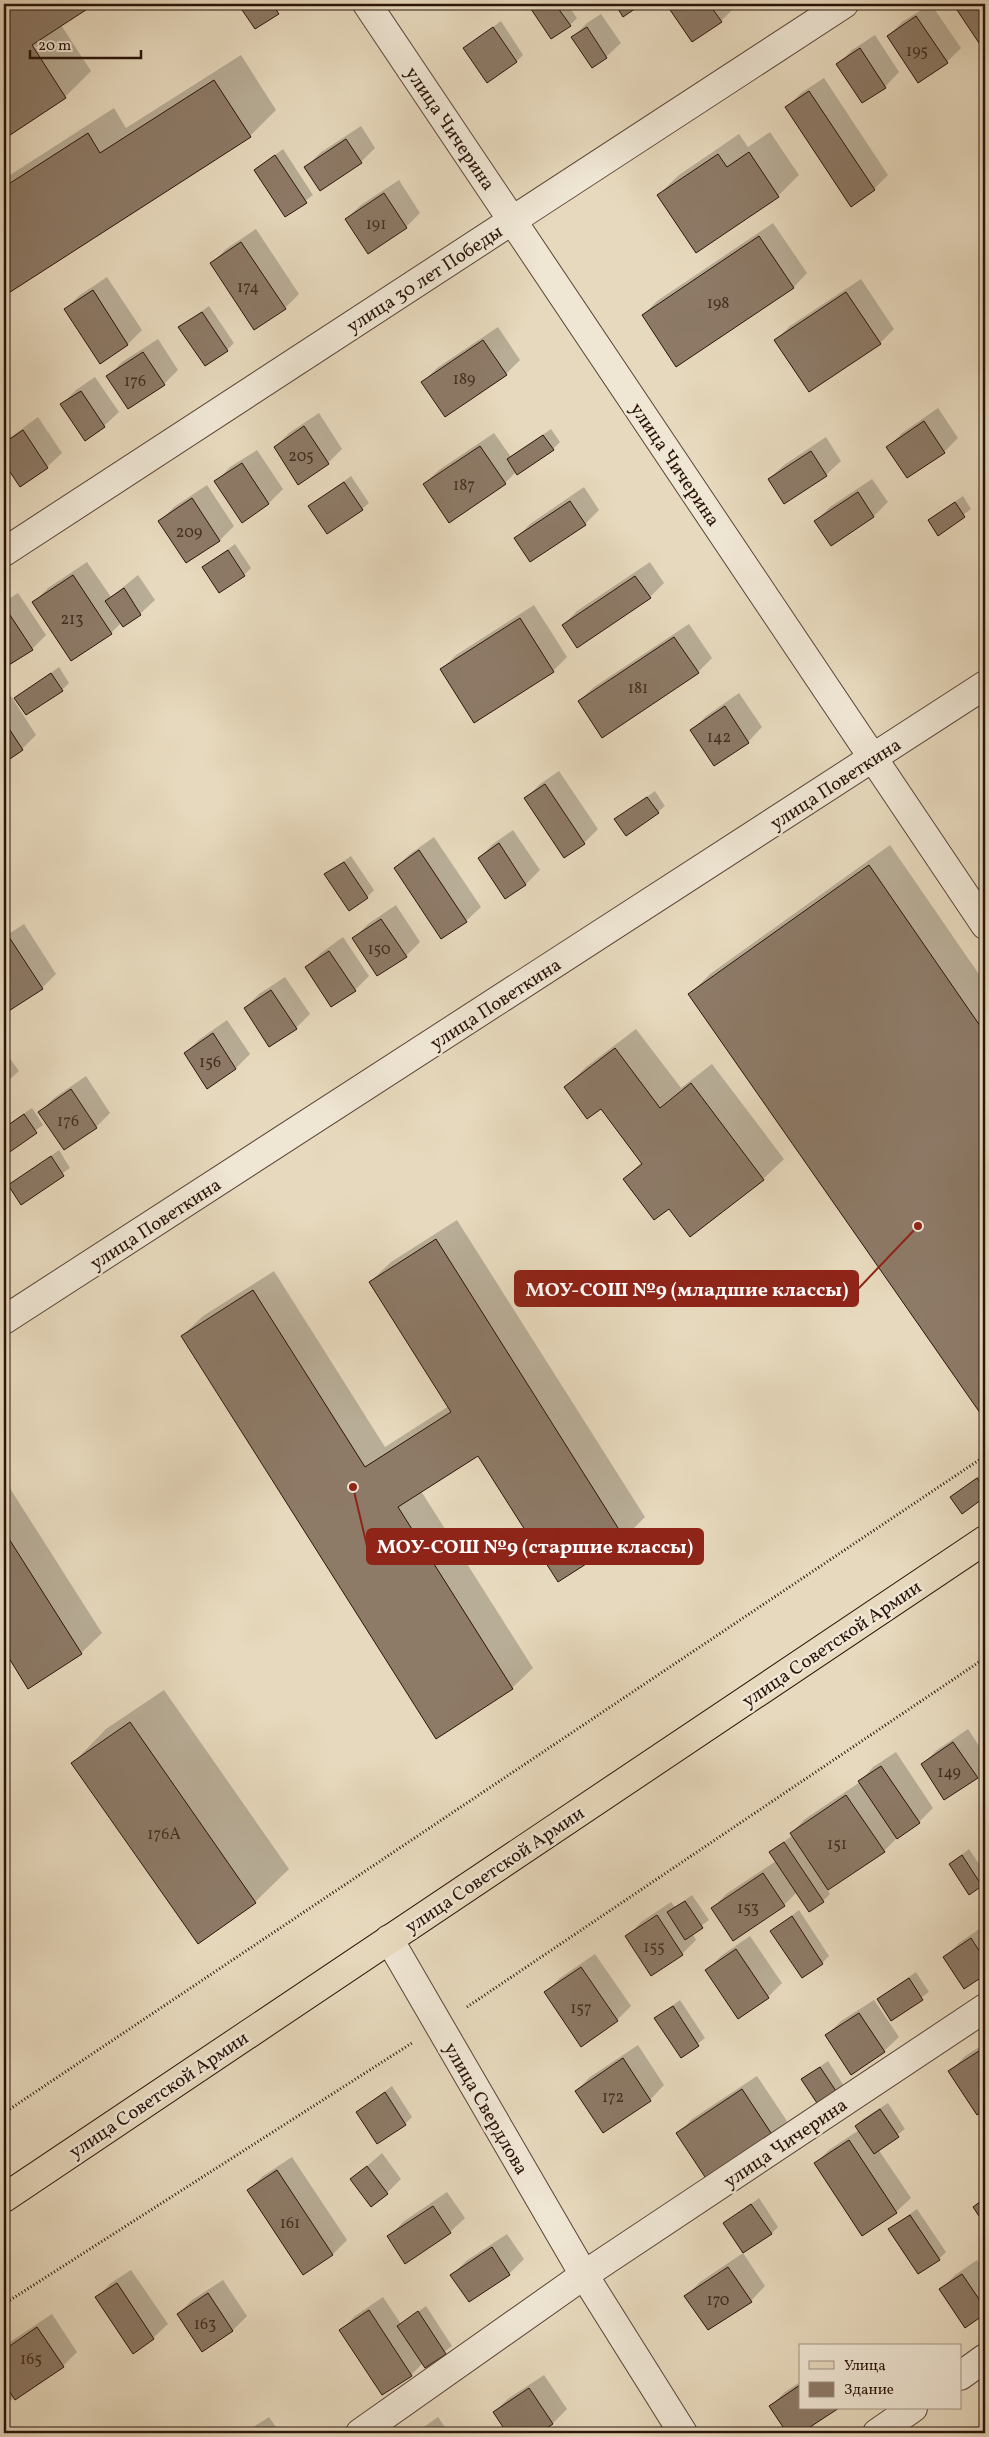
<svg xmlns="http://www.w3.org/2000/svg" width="989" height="2437" font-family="Vollkorn,serif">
	<rect width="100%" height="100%" fill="#e7d9bd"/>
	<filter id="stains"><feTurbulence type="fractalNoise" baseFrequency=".004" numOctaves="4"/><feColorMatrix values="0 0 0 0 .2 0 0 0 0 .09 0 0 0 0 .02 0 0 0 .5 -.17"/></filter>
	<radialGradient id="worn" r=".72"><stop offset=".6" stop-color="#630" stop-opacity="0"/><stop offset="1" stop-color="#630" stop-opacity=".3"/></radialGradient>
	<path fill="#0003" d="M4,4H93L61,25L91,71L65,97L4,137Z
		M240,4H284L285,6L256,28Z
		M538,4H567L577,18L570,25L533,9Z
		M667,4H733L735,7L721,21L692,41Z
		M931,4L961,48L947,62L888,36L902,22Z
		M955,4H985V50Z
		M601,14L621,43L606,57L573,37L587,23Z
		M501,21L523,55L516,62L465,48Z
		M875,35L899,72L885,87L838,64L852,50Z
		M241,55L276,110L250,136L4,294V179L114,108L126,128Z
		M824,78L888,175L874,189L787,107L801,93Z
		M361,126L375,148L361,162L306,167L320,153Z
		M770,132L799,175L778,196L658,195L679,175L739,134L748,147Z
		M283,149L313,195L286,216L255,170Z
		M399,180L420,213L406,227L368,252L346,219L361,205Z
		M773,223L807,273L793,288L643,315L657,301Z
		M256,229L299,294L285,308L212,263L226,249Z
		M107,277L142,330L128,344L101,362L65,309L80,295Z
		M861,279L894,329L880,343L809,390L776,340L790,326Z
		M209,306L234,343L227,350L180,327Z
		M498,327L520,360L506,374L423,382L437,368Z
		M158,339L178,370L164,384L108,376L122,362Z
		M95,377L119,412L104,426L62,404L76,390Z
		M938,408L958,438L944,452L888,447L902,433Z
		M319,413L342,449L328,463L275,447L289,433Z
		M38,417L62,453L47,467L20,485L4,461V442Z
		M551,429L560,442L553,449L517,471L505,483L424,484L439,470L494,433L511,457Z
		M826,437L841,461L826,475L785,502L769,479L784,465Z
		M257,450L283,489L269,503L242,521L216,482L230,467Z
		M351,476L369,503L362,509L310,506Z
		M872,479L888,502L874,516L831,545L816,521L830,507Z
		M207,485L234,526L220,540L187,562L160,521L174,507Z
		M584,487L599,510L585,524L516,538L530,524Z
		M963,496L971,509L938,534L929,520Z
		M985,505V520L979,511Z
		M235,544L251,568L244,575L204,567Z
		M87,562L111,597L138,575L155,600L140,614L123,626L121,623L111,633L34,602L48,588Z
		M650,562L664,583L650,597L563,625L577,611Z
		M18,593L46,635L32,649L4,666V602Z
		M534,605L567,657L553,671L475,721L442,669L456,655Z
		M689,624L712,658L698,672L579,701L594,687Z
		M59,667L69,683L62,690L16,699Z
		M4,685L36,735L22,749L4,761Z
		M739,693L762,727L748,742L714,764L692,730L706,716Z
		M559,771L598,829L584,843L526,798L540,784Z
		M655,791L665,806L658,812L616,819Z
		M513,830L540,870L526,884L505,897L479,858L493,844Z
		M434,837L481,907L466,921L441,937L395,868L410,854Z
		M890,845L985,983V1417L690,994L710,974Z
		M351,856L374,890L367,897L326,874Z
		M396,905L420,942L406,956L354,938L368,924Z
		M24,924L56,974L42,988L4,1012V937Z
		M343,937L369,976L355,990L306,967L321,953Z
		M285,977L310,1014L296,1028L245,1008L259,994Z
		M227,1020L250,1054L236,1068L208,1087L185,1053L200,1039Z
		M636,1029L681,1088L712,1064L784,1159L763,1179L669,1207L624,1179L642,1162L601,1107L565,1088L586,1067Z
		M6,1053L19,1071L4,1085V1054Z
		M86,1076L110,1113L96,1127L64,1149L40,1112L54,1098Z
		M32,1108L43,1125L4,1154V1127Z
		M59,1150L70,1168L21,1203L10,1186Z
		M457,1220L645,1517L624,1538L558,1580L478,1454L421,1491L533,1668L512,1688L182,1336L203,1316L274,1271L385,1447L449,1406L370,1282L391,1262Z
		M984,1472L985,1496L962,1512L951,1497Z
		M4,1479L102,1633L81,1653L29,1687L4,1648Z
		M164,1690L289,1869L255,1902L73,1763L106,1729Z
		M968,1729L985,1755V1769L977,1777L923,1764L937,1750Z
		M896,1752L933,1808L919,1822L898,1837L884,1851L827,1889L830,1894L823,1901L797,1892L784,1905L712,1909L726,1894L776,1861L770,1852L793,1835L791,1833L805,1819L860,1782L873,1767Z
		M969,1849L985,1873V1881L970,1893L950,1864Z
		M692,1895L709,1920L692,1933L696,1940L682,1954L627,1937L641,1922L671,1902L675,1907Z
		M799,1910L829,1956L822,1963L772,1931Z
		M985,1925V1974L965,1987L945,1957L959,1943Z
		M750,1936L782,1983L768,1997L707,1970L721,1956Z
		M595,1954L631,2006L617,2020L546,1992L560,1978Z
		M916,1972L929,1992L891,2019L878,1999Z
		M680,2000L705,2038L682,2056L656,2018Z
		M874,2000L899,2037L884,2051L852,2073L827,2035L841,2021Z
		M985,2043V2108L978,2113L950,2072L964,2057Z
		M638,2045L664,2085L650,2100L604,2131L576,2091L590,2077Z
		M828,2061L844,2086L837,2093L802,2079Z
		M757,2076L787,2121L773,2135L678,2134L692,2119Z
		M392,2086L412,2117L405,2124L358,2112Z
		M888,2103L905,2129L878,2149L911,2198L896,2212L862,2234L815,2164L829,2150L859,2130L856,2126L863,2119Z
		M382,2153L401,2179L387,2193L352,2179Z
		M292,2157L347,2240L333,2254L304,2273L248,2190L263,2176Z
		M447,2192L465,2218L450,2232L389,2237L403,2222Z
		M759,2198L778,2227L771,2234L725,2223Z
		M917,2209L946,2252L939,2259L889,2229Z
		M507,2234L524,2259L509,2274L469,2301L452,2275L466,2261Z
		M743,2253L765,2286L751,2301L686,2296L700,2282Z
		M977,2260L985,2273V2312L965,2326L941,2289L955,2275Z
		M131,2270L168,2324L153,2338L97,2297L111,2283Z
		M223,2280L247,2316L233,2330L202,2351L178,2314L192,2300Z
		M383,2297L401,2324L426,2306L452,2346L426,2366L423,2363L411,2375L383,2394L341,2330L355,2316Z
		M52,2314L77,2352L63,2366L14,2397L4,2408V2346Z
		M544,2375L567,2409L553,2423L537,2433H508L494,2412L509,2398Z
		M800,2382V2408H836L799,2433H789L771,2406L785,2392Z
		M269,2417L280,2433H244Z
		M438,2417L449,2433H415Z"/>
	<path fill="#8d7a67" stroke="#2b140a" d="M4,4H95L32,45L66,98L4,139Z
		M238,4H272L279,14L255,29Z
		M539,4H555L571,26L551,39L531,9Z
		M615,4H642L623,17Z
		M666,4H709L722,22L692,42Z
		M953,4H985V52Z
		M916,16L948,63L918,83L887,36Z
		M493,27L517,62L487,83L463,48Z
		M587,27L607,58L592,68L571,37Z
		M860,48L886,88L862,103L836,64Z
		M214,80L251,137L4,296V187L88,133L100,153Z
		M809,91L875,190L851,207L785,107Z
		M346,139L362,163L320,191L304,167Z
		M749,152L779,197L696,253L657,195L718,154L727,167Z
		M275,155L307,203L285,217L254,170Z
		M384,193L407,228L368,254L345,219Z
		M759,236L794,288L676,367L642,315Z
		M241,242L286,309L254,330L210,263Z
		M93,290L128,345L100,364L64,309Z
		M846,292L881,344L809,392L774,340Z
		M202,312L228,351L205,366L178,327Z
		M483,340L507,375L445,417L421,382Z
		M143,352L165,385L128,409L106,376Z
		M81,391L105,427L85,441L60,404Z
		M924,421L945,453L907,478L886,447Z
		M304,426L329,464L298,485L274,447Z
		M23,430L48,468L20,487L4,463V443Z
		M543,435L554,450L517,475L507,459Z
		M480,446L506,484L449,523L423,484Z
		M811,451L827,476L784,504L768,479Z
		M242,463L269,504L242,523L214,481Z
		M344,482L363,510L327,534L308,506Z
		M858,492L874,517L831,546L814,521Z
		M192,498L220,541L186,563L158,521Z
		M570,501L586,525L530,562L514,538Z
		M955,502L965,517L938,536L928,520Z
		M228,550L245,576L219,593L202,567Z
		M73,575L112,634L71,661L32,602Z
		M635,576L651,598L577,648L562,625Z
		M124,588L141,615L123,627L105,601Z
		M4,606L33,650L4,668Z
		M520,618L554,672L474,723L440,669Z
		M674,637L699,673L602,738L578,701Z
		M51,673L63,691L26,715L14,698Z
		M725,706L749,743L714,766L690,730Z
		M4,721L23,750L4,763Z
		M545,784L585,844L564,858L524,798Z
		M647,797L659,813L626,836L614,819Z
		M499,843L526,885L505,899L478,858Z
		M419,850L467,922L441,939L394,868Z
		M344,862L368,898L349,911L324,874Z
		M869,865L985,1033V1420L688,994Z
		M381,919L407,957L377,976L352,938Z
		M9,937L43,989L4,1014V941Z
		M329,951L356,991L331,1007L305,967Z
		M271,990L297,1029L269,1047L244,1008Z
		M213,1033L236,1069L207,1089L184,1053Z
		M615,1048L660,1108L691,1083L764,1180L690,1237L669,1209L654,1220L623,1179L642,1164L601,1109L587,1119L564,1087Z
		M71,1089L97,1128L64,1150L38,1112Z
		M24,1114L37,1133L4,1156V1128Z
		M51,1156L64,1176L21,1205L8,1185Z
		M436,1239L625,1539L558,1582L478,1456L398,1507L513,1689L436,1739L181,1336L253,1290L365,1467L451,1412L369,1282Z
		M977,1478L985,1490V1497L962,1514L950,1497Z
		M4,1531L82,1654L28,1689L4,1650Z
		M130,1722L256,1903L198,1944L71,1763Z
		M953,1742L978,1778L944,1800L921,1764Z
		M881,1766L920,1823L897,1839L858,1781Z
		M846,1795L885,1852L828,1890L790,1833Z
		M784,1842L824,1902L809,1912L769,1852Z
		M962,1855L982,1886L969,1895L949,1864Z
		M763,1873L785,1906L733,1941L711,1908Z
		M685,1901L703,1928L685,1940L667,1912Z
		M657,1915L683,1955L651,1976L625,1936Z
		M792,1916L823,1964L802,1978L770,1931Z
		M971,1938L985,1960V1975L964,1989L943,1957Z
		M736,1949L769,1998L738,2019L705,1970Z
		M581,1967L618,2021L581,2047L544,1992Z
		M909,1978L923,2000L891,2021L877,1999Z
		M673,2006L699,2046L681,2058L654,2018Z
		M859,2013L885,2052L851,2075L825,2035Z
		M982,2049L985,2053V2110L977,2115L948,2071Z
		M623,2058L651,2101L603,2133L575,2091Z
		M820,2067L838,2094L819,2106L801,2079Z
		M742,2089L773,2136L707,2180L676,2133Z
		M385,2092L406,2125L377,2144L356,2112Z
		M880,2109L899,2137L874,2154L855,2126Z
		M849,2140L897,2213L862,2236L814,2163Z
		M367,2166L388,2194L371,2207L350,2179Z
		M277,2170L333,2255L303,2275L247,2190Z
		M985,2198V2225L973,2207Z
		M751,2204L772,2234L743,2253L723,2223Z
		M433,2206L451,2233L405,2264L387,2236Z
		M910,2215L940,2260L918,2274L888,2229Z
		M492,2247L510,2275L469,2302L450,2275Z
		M728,2267L752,2302L708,2330L684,2296Z
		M962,2274L985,2308V2314L965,2328L939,2289Z
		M117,2283L154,2339L133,2354L95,2297Z
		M208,2293L233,2331L202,2352L177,2314Z
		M369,2310L412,2376L382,2395L339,2330Z
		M418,2311L446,2354L425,2368L397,2326Z
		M37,2327L64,2367L15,2400L4,2383V2350Z
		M800,2385V2408H839L801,2433H787L769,2406Z
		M529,2388L553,2424L539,2433H507L493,2412Z"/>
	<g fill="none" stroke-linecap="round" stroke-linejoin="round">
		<g stroke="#5a4537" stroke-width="30">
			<path id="minor" d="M367,4L985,925
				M4,552L844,4
				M4,1320L985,685
				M389,1939L584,2275L683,2433
				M960,2376L985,2358
				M360,2433L584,2275L985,2008
				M877,2433L913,2408"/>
		</g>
		<g stroke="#2b140a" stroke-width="30">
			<path id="primary" d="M4,2198L985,1540"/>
		</g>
		<path stroke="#2b140a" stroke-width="3" stroke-dasharray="1 2.5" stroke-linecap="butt" d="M467,2007L985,1658
			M4,2113L985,1456
			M4,2304L412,2043"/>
		<use href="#minor" stroke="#efe6d4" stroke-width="28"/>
		<use href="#primary" stroke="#e7d9bd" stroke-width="28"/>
	</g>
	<g text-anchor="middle" stroke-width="5" stroke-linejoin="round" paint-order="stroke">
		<g font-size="16" fill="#442e21">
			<text x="917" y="56">195</text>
			<text x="376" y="229">191</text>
			<text x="248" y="292">174</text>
			<text x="718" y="308">198</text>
			<text x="464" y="384">189</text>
			<text x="135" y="386">176</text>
			<text x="301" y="461">205</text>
			<text x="464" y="490">187</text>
			<text x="189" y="537">209</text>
			<text x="72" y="624">213</text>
			<text x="638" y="693">181</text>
			<text x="719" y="742">142</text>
			<text x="379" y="954">150</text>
			<text x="210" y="1067">156</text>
			<text x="68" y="1126">176</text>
			<text x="949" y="1777">149</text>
			<text x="164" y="1839">176А</text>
			<text x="837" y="1849">151</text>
			<text x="748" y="1913">153</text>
			<text x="654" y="1952">155</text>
			<text x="581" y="2013">157</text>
			<text x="613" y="2102">172</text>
			<text x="290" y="2228">161</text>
			<text x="718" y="2305">170</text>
			<text x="205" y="2329">163</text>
			<text x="31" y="2364">165</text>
		</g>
		<g font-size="19" fill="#2b140a" stroke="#efe6d4">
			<text transform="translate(451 128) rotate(56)" y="7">улица Чичерина</text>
			<text transform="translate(424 278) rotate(-33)" y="7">улица 30 лет Победы</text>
			<text transform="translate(676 464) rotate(56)" y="7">улица Чичерина</text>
			<text transform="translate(835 783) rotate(-33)" y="7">улица Поветкина</text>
			<text transform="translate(495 1003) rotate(-33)" y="7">улица Поветкина</text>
			<text transform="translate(155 1223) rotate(-33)" y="7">улица Поветкина</text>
			<text transform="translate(831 1643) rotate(-34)" y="7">улица Советской Армии</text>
			<text transform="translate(494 1869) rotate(-34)" y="7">улица Советской Армии</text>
			<text transform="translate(158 2094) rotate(-34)" y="7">улица Советской Армии</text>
			<text transform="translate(487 2108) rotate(60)" y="7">улица Свердлова</text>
			<text transform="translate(785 2142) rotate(-34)" y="7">улица Чичерина</text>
		</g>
	</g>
	<path fill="none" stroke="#8f2418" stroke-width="2" d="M918 1226L858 1289M353 1487L367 1546"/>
	<g fill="#8f2418" stroke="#efe6d4" stroke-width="2">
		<circle cx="918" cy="1226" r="5"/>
		<circle cx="353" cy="1487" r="5"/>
	</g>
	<g fill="#8f2418" stroke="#8f2418" stroke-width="2">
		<rect x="515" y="1271" width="343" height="35" rx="5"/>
		<rect x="367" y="1529" width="336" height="35" rx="5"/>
	</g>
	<g font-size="20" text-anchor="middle" font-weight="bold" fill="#fff">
		<text x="687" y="1296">МОУ-СОШ №9 (младшие классы)</text>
		<text x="535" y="1553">МОУ-СОШ №9 (старшие классы)</text>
	</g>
	<rect width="989" height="2437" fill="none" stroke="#e7d9bd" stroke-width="20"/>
	<rect x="5" y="5" width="979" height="2427" fill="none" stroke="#2b140a" stroke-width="2.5"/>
	<rect x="10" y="10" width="969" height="2417" fill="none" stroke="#2b140a"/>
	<rect x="799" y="2344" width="162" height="65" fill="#efe6d4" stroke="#a19283"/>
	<rect x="809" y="2361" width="25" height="8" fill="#e7d9bd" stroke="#a19283"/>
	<text x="844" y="2370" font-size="15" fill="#2b140a">Улица</text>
	<rect x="809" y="2382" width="25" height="15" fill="#8d7a67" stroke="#a19283"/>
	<text x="844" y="2394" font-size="15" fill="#2b140a">Здание</text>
	<path d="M30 50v8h111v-8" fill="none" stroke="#2b140a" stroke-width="2.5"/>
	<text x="38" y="50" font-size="15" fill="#2b140a" stroke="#efe6d4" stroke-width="4" paint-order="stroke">20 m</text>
	<rect width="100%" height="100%" filter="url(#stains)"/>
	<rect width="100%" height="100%" fill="url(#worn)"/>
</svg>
